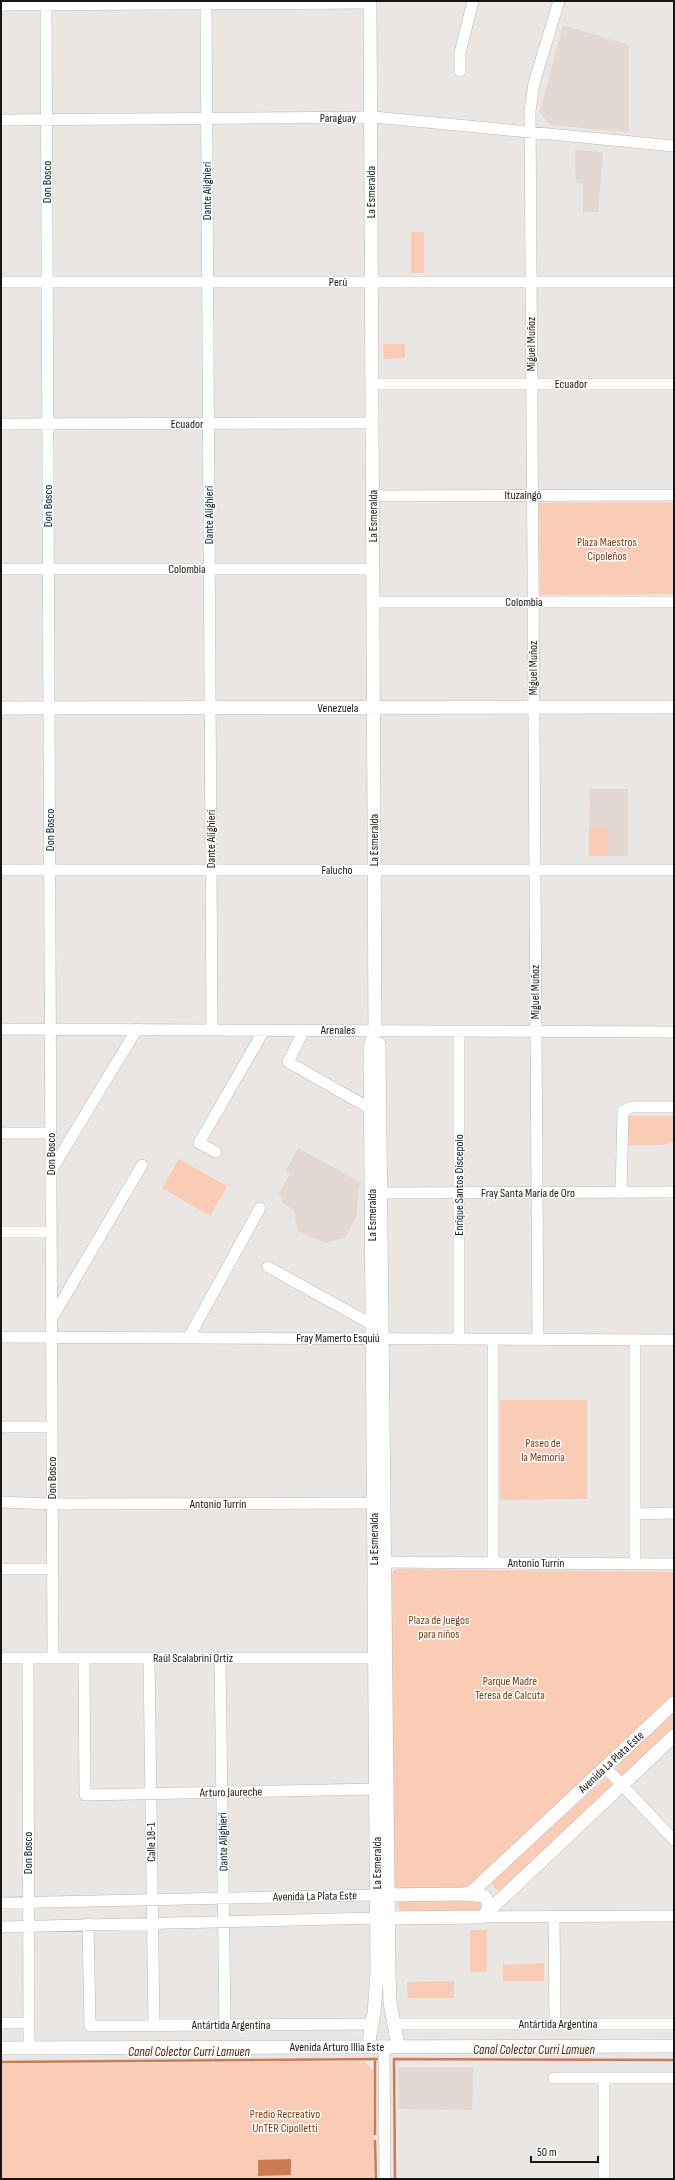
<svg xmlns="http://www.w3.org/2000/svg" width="675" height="2180" font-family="'Sofia Sans Condensed',sans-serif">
	<rect width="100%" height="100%" fill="#e9e6e4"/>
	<path fill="#e3d8d3" d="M563,25L629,45V132L550,125L540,112Z
		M575,150L603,152L598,212H583V184L576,183Z
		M590,789H628V856H589Z
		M298,1148L362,1183L358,1191L357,1214L346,1237L325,1243L298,1231L294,1211L283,1203L279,1193L290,1174L286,1171Z
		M398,2067H473L472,2110L398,2109Z"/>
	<path fill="#fbccb5" d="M411,232H424V273H411Z
		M383,344H405V358L384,359Z
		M674,502V594L540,595L539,503Z
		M589,828H608V856H589Z
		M627,1116H674V1142L662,1145H627Z
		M179,1159L227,1186L210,1216L162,1188Z
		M500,1400H587V1499L500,1500Z
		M397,1569L674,1572V1695L466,1888L397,1889L393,1883L392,1575L394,1570Z
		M674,1711V1729L628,1773L623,1775C618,1774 616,1770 617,1765Z
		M605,1779L610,1781L612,1787L501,1890L495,1889L492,1883L494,1879Z
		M482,1900L483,1908L477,1911H403L400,1910L397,1905L399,1901Z
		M470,1930H487V1972H470Z
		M544,1963V1981H503V1965Z
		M454,1981V1998H408L407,1982Z
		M364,2061L373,2070L374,2179H1V2064Z"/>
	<path fill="#cc7c53" d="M291,2159V2175L258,2176V2160Z"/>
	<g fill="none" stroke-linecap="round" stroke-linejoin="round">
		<path stroke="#cc7c53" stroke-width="2.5" d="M375,2059V2134
			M1,2062L377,2059
			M375,2141L376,2179
			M395,2179L394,2059L674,2060"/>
		<g stroke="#bcb9b7" stroke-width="12">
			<path id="minor" d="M46,1L53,1658
				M206,1L212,1030
				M1,5L370,3
				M460,71V53L473,1
				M1,120L374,117L674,146
				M1,282H674
				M372,384H674
				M1,424L372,423
				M373,496L674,495
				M1,569H373
				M373,602H674
				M1,870H674
				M1,1029L674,1032
				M304,1030L288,1062L371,1109
				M1,1133H51
				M216,1152L199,1143L264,1030
				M51,1171L137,1029
				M381,1193L674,1192
				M621,1193L623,1111L631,1107H674
				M1,1232H51
				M268,1267L373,1325
				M52,1318L142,1165
				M1,1337L674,1340
				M189,1337L260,1208
				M459,1339V1031
				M538,1339L530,111L534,83L559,1
				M635,1340V1564
				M1,1427H52
				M1,1502L52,1504L380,1503
				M635,1514L674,1513
				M377,1562L674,1564
				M493,1562V1339
				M1,1569H52
				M1,1658H383
				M28,1658L29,2048
				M84,1658L85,1795L376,1789
				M149,1658L154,2026
				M220,1658L225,2025
				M605,1767L674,1840
				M1,1903L377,1895
				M554,1916L555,2024
				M482,1917L674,1916
				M88,1924L90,2026L372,2024
				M1,1927L377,1918
				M1,2023H28
				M393,2024H674
				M384,2046L385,2179
				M554,2078H674
				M604,2078V2179"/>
		</g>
		<g stroke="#bcb9b7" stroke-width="14">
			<path id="major" d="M1,708L674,707
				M379,1044L389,1974L390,2002L398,2046
				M465,1894L484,1896L489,1903L487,1912
				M381,1895L464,1894L472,1892L674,1703
				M381,1918L482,1917L674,1736
				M368,2046L374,2013L377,1974L370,1048L375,1030L370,1
				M1,2048L674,2046"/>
		</g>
		<use href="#minor" stroke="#fff" stroke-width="11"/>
		<use href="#major" stroke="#fff" stroke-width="13"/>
	</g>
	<g text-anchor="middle" stroke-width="3" stroke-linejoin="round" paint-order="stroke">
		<g font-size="12" fill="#171615" stroke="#fff">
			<text x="338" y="122">Paraguay</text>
			<text transform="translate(47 182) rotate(-90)" y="4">Don Bosco</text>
			<text transform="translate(207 191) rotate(-90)" y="4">Dante Alighieri</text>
			<text transform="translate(371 192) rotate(-90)" y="4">La Esmeralda</text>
			<text x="338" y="286">Perú</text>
			<text transform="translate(531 344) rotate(-90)" y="4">Miguel Muñoz</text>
			<text x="571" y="388">Ecuador</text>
			<text x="187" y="428">Ecuador</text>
			<text x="523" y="499">Ituzaingó</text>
			<text transform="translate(48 506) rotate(-90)" y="4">Don Bosco</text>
			<text transform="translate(209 515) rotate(-90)" y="4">Dante Alighieri</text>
			<text transform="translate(373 516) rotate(-90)" y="4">La Esmeralda</text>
			<text x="187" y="573">Colombia</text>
			<text x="524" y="606">Colombia</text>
			<text transform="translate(533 668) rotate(-90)" y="4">Miguel Muñoz</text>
			<text x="338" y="712">Venezuela</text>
			<text transform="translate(50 830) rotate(-90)" y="4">Don Bosco</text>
			<text transform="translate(211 839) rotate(-90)" y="4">Dante Alighieri</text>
			<text transform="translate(374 840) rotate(-90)" y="4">La Esmeralda</text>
			<text x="337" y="874">Falucho</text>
			<text transform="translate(535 992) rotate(-90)" y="4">Miguel Muñoz</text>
			<text x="338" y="1034">Arenales</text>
			<text transform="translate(51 1154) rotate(-90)" y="4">Don Bosco</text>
			<text transform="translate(459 1185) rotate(-90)" y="4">Enrique Santos Discepolo</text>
			<text x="528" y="1197">Fray Santa María de Oro</text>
			<text transform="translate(372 1215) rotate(-90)" y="4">La Esmeralda</text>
			<text x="338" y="1342">Fray Mamerto Esquiú</text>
			<text transform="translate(52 1478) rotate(-90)" y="4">Don Bosco</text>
			<text x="218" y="1508">Antonio Turrín</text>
			<text transform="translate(374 1539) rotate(-90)" y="4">La Esmeralda</text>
			<text x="536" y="1567">Antonio Turrín</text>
			<text x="193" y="1662">Raúl Scalabrini Ortíz</text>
			<text transform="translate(611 1762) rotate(-43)" y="4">Avenida La Plata Este</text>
			<text transform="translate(231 1792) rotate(-1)" y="4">Arturo Jaureche</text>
			<text transform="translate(151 1842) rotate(-91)" y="4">Calle 18-1</text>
			<text transform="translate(223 1842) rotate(-91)" y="4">Dante Alighieri</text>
			<text transform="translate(28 1853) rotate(-90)" y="4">Don Bosco</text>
			<text transform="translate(377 1863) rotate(-90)" y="4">La Esmeralda</text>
			<text transform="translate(315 1896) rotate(-1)" y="4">Avenida La Plata Este</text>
			<text x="558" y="2028">Antártida Argentina</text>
			<text x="231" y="2029">Antártida Argentina</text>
			<text x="337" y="2051">Avenida Arturo Illia Este</text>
		</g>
		<g font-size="12" fill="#813706" stroke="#fff">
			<text x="607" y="546">Plaza Maestros<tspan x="607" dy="14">Cipoleños</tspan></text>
			<text x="543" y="1447">Paseo de<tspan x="543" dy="14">la Memoria</tspan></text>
			<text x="439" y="1624">Plaza de Juegos<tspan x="439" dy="14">para niños</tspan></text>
			<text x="510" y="1685">Parque Madre<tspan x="510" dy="14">Teresa de Calcuta</tspan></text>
			<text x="285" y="2118">Predio Recreativo<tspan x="285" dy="14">UnTER Cipolletti</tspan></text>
		</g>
		<g font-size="13" font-style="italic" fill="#532000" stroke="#fff">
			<text x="534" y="2054">Canal Colector Curri Lamuen</text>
			<text x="189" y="2056">Canal Colector Curri Lamuen</text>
		</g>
	</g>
	<rect width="675" height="2180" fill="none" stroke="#171615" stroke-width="4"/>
	<path d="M531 2156v6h67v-6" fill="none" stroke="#171615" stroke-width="2"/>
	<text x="537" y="2156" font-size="12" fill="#171615" stroke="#ffffff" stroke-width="3" paint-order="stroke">50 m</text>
</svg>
